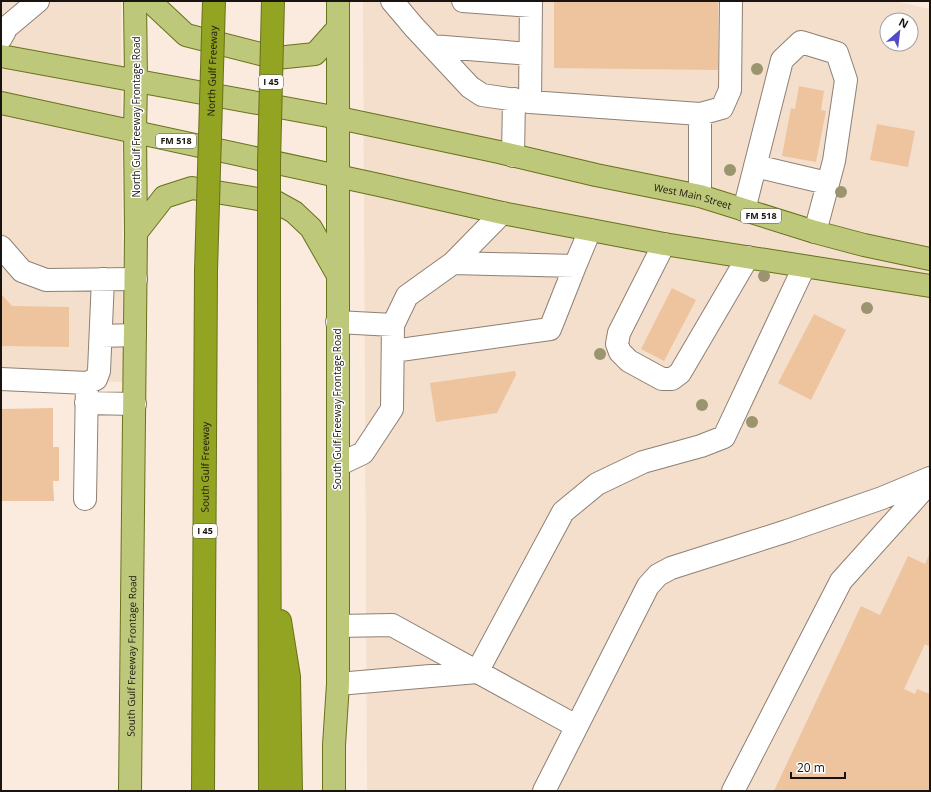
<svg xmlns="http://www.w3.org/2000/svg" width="931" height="792" font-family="'Open Sans',sans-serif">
	<rect width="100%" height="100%" fill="#fbebde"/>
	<path fill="#f4decc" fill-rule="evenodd" d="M1,1H121L123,382L1,379Z
		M363,1H894L930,9V791H367ZM887,20H911V44H887Z"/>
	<path fill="#eec49f" d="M554,1H718V70L554,68Z
		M799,86L824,91L821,110L826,111L816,162L782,156L791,108L795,109Z
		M877,124L915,131L908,167L870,160Z
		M672,288L696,300L664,361L641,349Z
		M1,294L12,306L69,307V347L1,346Z
		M814,314L846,330L811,400L778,383Z
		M515,371L516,375L497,413L436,422L430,383Z
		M53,408V447H59V481H53L54,501H1V409Z
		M930,553V647L925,644L904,689L915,694L917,689L930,694V791H774L861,606L880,615L908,556L925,564Z"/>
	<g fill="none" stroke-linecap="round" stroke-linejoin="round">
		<g stroke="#8e8074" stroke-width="24">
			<path id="minor" d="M392,1L414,27L470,87L482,95L530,102L700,114L722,108L730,90L731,1
				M463,1L531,6
				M1,38L7,27L38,1
				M432,46L530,54
				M530,102L531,1
				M513,156L514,99
				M755,166L827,183
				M700,196V114
				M744,210L782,60L801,42L837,53L846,80L834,161L815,232
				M664,244L619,333L617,344L620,352L629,361L662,379H672L680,373L748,257
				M1,247L22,271L46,280L136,279
				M453,263L575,266L590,230
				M337,322L393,325
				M101,336L135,335
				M393,351L550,329L575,266
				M1,379L87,383L96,379L99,371L103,279
				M86,403L135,404
				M338,465L363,453L392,409L393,325L407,296L453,263L502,213
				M85,499L87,383
				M338,626L392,625L576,726
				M338,684L477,672L563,512L597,484L643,462L701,446L724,437L804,267
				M544,791L648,586L658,575L671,568L787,531L882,498L930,478
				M733,791L841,581L930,482"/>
		</g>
		<g stroke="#68721b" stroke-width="24">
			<g id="major">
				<path d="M153,1L155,6L186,35L276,58L315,54L338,28"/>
				<path id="s1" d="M1,56L339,118L499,152L596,175L700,196L815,232L864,245L930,259"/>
				<path d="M1,103L379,185L502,213L664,244L930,286"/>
				<path d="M136,233L164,197L192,188L276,202L294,212L311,228L336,272"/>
				<path id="s2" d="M130,791L136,233L135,132L136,81L135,1"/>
				<path d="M334,791V745L338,684V1"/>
			</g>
		</g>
		<g stroke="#68721b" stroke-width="24">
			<g id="highway">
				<path d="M269,288L270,791"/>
				<path d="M280,621L289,677L291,791"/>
				<path id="s3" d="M203,791L206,271"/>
			</g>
		</g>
		<use href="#minor" stroke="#fff" stroke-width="22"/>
		<use href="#major" stroke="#bec87a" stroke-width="22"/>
		<use href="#highway" stroke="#92a421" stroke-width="22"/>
		<g stroke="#68721b" stroke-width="24" stroke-linecap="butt">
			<g id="highway-bridge">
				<path id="s4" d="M206,271L214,1"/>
				<path d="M269,288V163L273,1"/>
			</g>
		</g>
		<use href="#highway-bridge" stroke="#92a421" stroke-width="22"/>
	</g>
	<g fill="#9a956e">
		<circle cx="757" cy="69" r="6"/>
		<circle cx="730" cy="170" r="6"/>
		<circle cx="841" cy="192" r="6"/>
		<circle cx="764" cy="276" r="6"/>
		<circle cx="867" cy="308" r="6"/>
		<circle cx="600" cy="354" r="6"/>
		<circle cx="702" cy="405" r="6"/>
		<circle cx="752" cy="422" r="6"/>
	</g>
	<g text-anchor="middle" stroke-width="3" stroke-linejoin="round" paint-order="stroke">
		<g fill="#fff" stroke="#5f5a58" stroke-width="1">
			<rect x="259" y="75" width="24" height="14" rx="3"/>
			<rect x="156" y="134" width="40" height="14" rx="3"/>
			<rect x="741" y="209" width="40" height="14" rx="3"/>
			<rect x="193" y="524" width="24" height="14" rx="3"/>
		</g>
		<g font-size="9" font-weight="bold" fill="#1a1410">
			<text x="271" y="85">I 45</text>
			<text x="176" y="144">FM 518</text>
			<text x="761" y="219">FM 518</text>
			<text x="205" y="534">I 45</text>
		</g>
		<g font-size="10" fill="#1a1410" stroke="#fff">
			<text dy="4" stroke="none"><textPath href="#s4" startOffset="200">North Gulf Freeway</textPath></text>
			<text transform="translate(136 117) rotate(-90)" y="4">North Gulf Freeway Frontage Road</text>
			<text dy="4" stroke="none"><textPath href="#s1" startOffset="706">West Main Street</textPath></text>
			<text transform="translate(337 409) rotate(-90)" y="4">South Gulf Freeway Frontage Road</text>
			<text dy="4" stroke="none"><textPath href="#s3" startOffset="324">South Gulf Freeway</textPath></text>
			<text dy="4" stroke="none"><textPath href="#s2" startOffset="135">South Gulf Freeway Frontage Road</textPath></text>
		</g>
	</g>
	<rect width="931" height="792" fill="none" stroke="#1a1410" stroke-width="4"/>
	<g transform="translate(899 32) rotate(28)"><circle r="19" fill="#ffffff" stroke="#a3a19f"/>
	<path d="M0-3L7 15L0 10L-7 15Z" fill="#534bc3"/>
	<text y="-6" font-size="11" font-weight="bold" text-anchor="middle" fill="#1a1410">N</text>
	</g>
	<path d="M791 772v6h54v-6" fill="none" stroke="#1a1410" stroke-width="2"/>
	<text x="797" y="772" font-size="12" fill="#1a1410" stroke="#ffffff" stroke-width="3" paint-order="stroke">20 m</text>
</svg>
